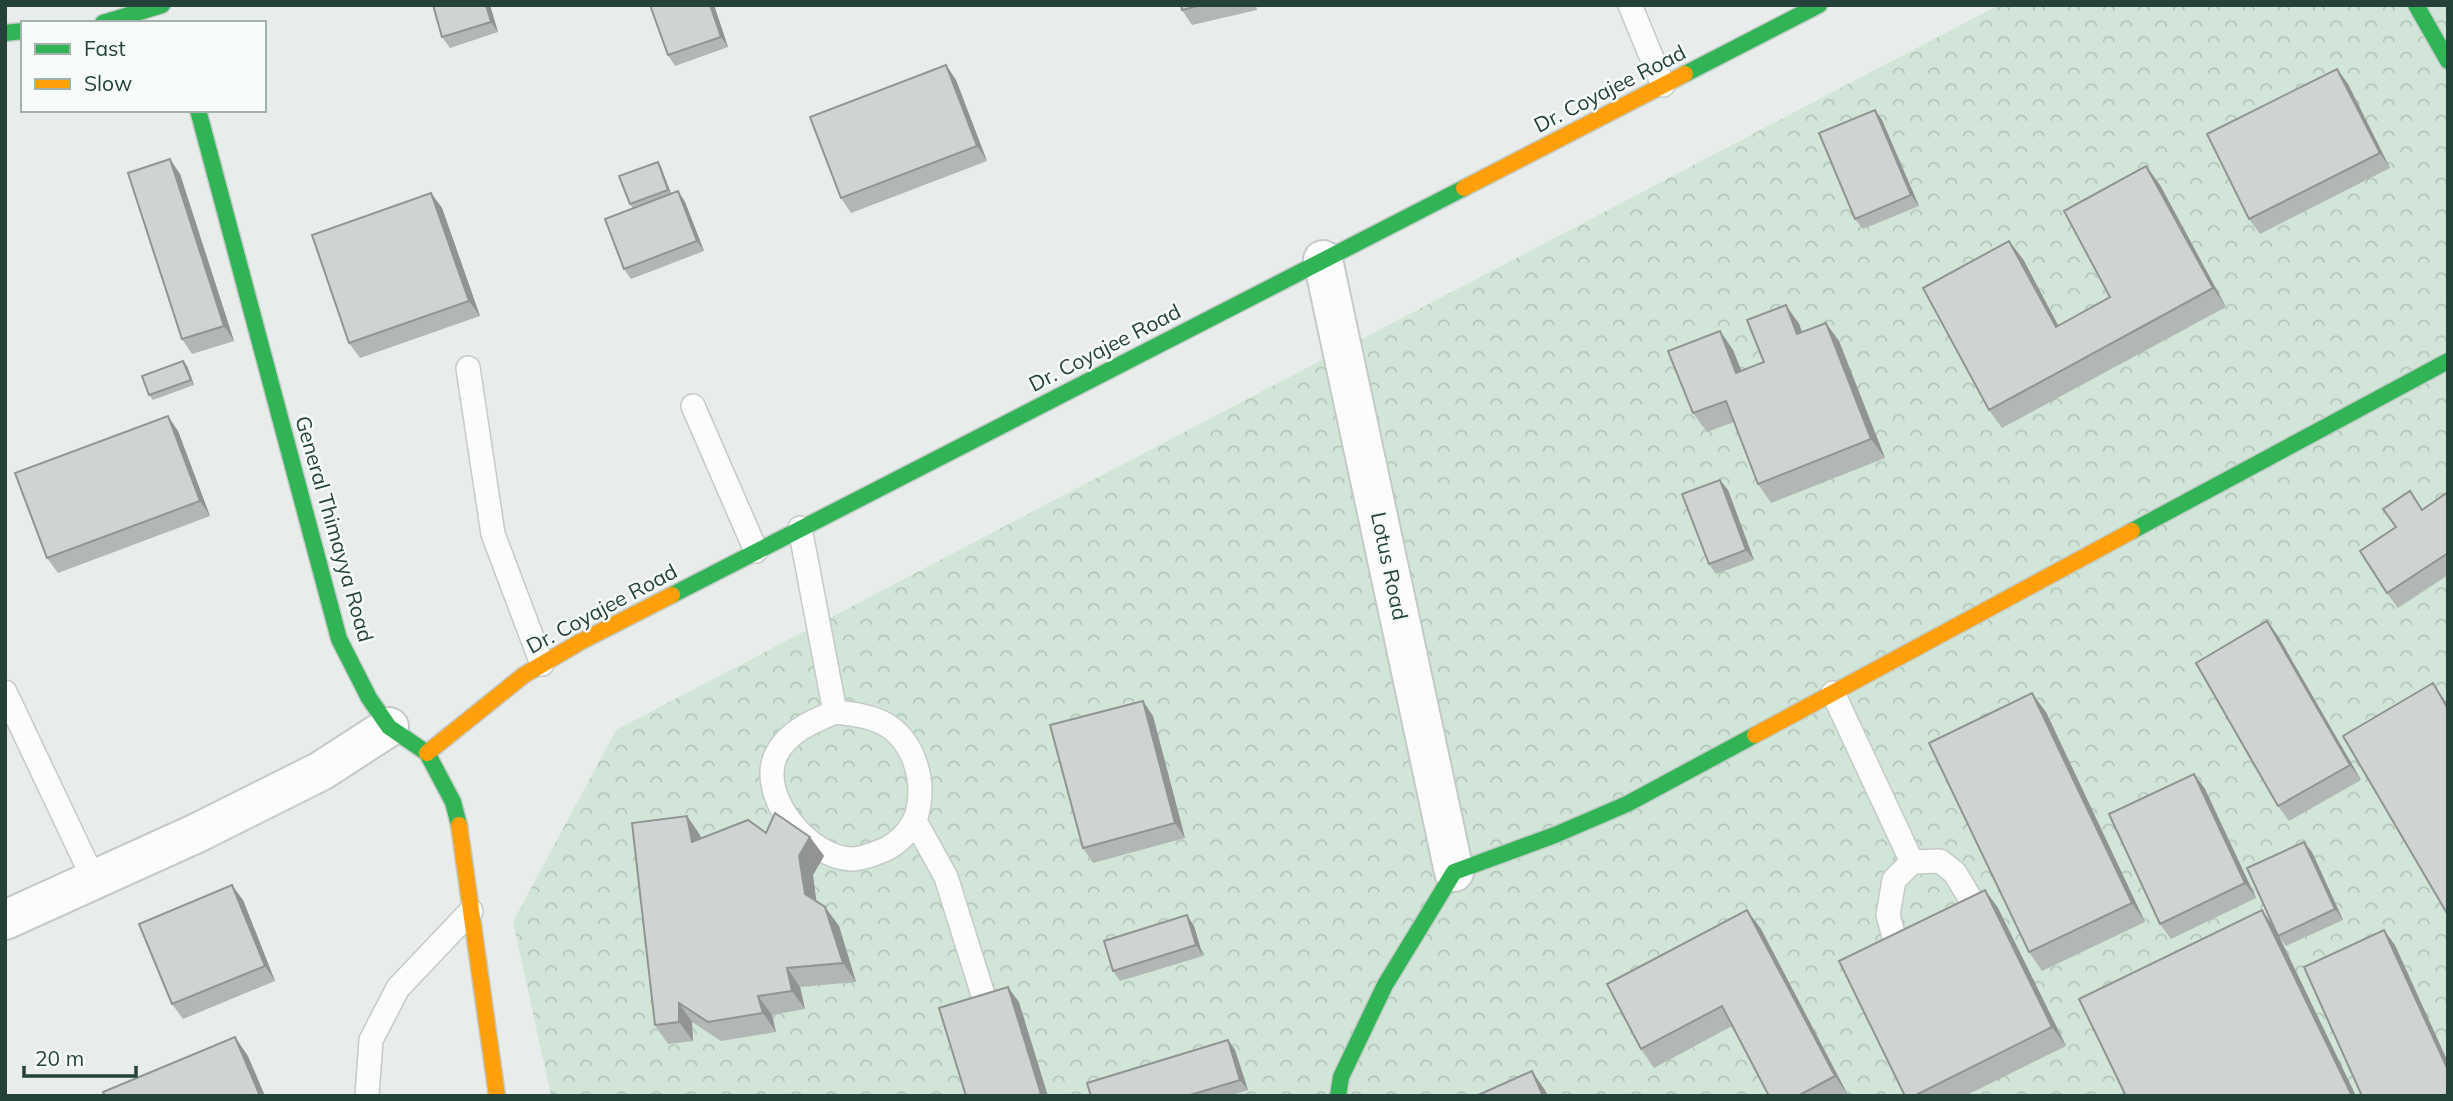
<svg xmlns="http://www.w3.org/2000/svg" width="2453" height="1101" font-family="Mulish,sans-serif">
	<defs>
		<pattern id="park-crowns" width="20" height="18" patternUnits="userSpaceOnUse" patternTransform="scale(1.75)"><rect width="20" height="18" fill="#d1e6d8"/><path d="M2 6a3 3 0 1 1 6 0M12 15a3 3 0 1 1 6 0" fill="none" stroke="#b3c6ba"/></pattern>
	</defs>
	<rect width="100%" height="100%" fill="#e8edeb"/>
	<path fill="url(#park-crowns)" d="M1999,5H2448V1096H551L513,922L616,730Z"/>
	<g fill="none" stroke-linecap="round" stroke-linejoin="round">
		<g stroke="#c5cac8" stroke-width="26">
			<path id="lane" d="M1630,5L1663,85
				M468,368L493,534L542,664
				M693,406L756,551
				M800,528L835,712
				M5,692L94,880
				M1833,693L1912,862
				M835,712C851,714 866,715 881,722C914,738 926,781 917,814C912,829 900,842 886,849C877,853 862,859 851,859C809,858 757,796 776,755C787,732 813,721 835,712Z
				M915,821L946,877L984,998
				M1898,951L1888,915L1894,880L1912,862L1940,861L1955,873L1977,910
				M367,1096L371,1040L398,988L471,911"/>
		</g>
		<g stroke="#c5cac8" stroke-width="42">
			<path id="street" d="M1323,260L1454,872
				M5,920L197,833L321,771L389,727"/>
		</g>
		<g stroke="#c3cbc8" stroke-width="19">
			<path id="fast" d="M2416,5L2448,61
				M103,23L162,5
				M5,33L23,31
				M1685,74L1819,5
				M198,110L339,639L369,698L389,727L427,753L453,802L459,825
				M2132,531L2448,361
				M672,595L1464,188
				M1338,1096L1341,1077L1385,985L1454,872L1555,835L1627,804L1755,735"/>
		</g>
		<g stroke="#c3cbc8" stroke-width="19">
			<path id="slow" d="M1464,188L1685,74
				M1755,735L2132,531
				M427,753L524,675L580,642L672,595
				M459,825L497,1096"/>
		</g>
		<use href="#lane" stroke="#fcfcfc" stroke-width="23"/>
		<use href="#street" stroke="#fcfcfc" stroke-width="38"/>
		<use href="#fast" stroke="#30b455" stroke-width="16"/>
		<use href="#slow" stroke="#ff9f0a" stroke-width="16"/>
	</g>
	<path fill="#b2b6b5" d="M490,5L498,32L450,48L442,37Z
		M714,5L728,47L675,66L668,55Z
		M1181,5H1256L1257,10L1192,25L1182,10Z
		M946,65L956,80L987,161L851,213L841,198Z
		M2337,69L2348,84L2390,168L2260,234L2249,219Z
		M1875,110L1882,120L1919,206L1863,229L1855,219Z
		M658,162L661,167L671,194L678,191L685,202L704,251L631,279L624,269L633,209L630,204Z
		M2146,166L2160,185L2226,307L2002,428L1989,410L2023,259L2058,325L2110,297Z
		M180,174L234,341L192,354L182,339Z
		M431,193L442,208L480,316L360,358L349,343Z
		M1799,324L1802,332L1839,341L1885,458L1771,503L1758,484L1734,422L1707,432L1693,413L1720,331L1733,350L1741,371L1764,362Z
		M183,361L187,366L194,385L153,400L149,395Z
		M178,431L210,516L58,573L47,558Z
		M1720,480L1728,490L1754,560L1716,574L1709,564Z
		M2448,492V575L2398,608L2387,593L2422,509Z
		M2267,621L2278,636L2361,780L2289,821L2278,806Z
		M2046,712L2145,922L2042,971L2029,952Z
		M1153,716L1185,838L1093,863L1083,848Z
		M2194,774L2205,789L2256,898L2171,939L2160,924Z
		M687,816L700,835L701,839L766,833L810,837L824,856L813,875L816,901L825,907L839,926L856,982L800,987L805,1009L772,1015L776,1032L721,1041L692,1022L693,1041L668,1044L655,1025Z
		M2304,842L2312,852L2343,920L2286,946L2280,938L2356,1096H2126L2275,927Z
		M1985,890L1998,908L2066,1046L1965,1096H1905Z
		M243,900L275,981L183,1019L172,1004Z
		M1747,910L1761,929L1848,1095L1769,1096L1732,1026L1654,1068L1641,1049Z
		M1194,926L1203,956L1120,981L1113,971Z
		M1228,1040L1235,1050L1248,1090L1229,1096H1091Z"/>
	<path fill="#919493" d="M486,5H490L498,32L491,22Z
		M710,5H714L728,47L721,37Z
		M946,65L956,80L987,161L977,146Z
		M2337,69L2348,84L2390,168L2380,153Z
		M1875,110L1882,120L1919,206L1911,195Z
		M170,159L180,174L234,341L224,326Z
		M658,162L661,167L672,196L668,190Z
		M2146,166L2160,185L2226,307L2213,288Z
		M678,191L685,202L704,251L697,241Z
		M431,193L442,208L480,316L469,301Z
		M2009,241L2023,259L2069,346L2056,327Z
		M1786,305L1799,324L1810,353L1797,334Z
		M1826,323L1839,341L1885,458L1871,439Z
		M1720,331L1733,350L1750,392L1736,373Z
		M183,361L187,366L194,385L191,380Z
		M168,416L178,431L210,516L200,501Z
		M1720,480L1728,490L1754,560L1746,550Z
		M2267,621L2278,636L2361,780L2350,765Z
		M2433,683L2448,705V709Z
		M2032,693L2046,712L2145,922L2132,903Z
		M1143,701L1153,716L1185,838L1175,823Z
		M2194,774L2205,789L2256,898L2245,883Z
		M687,816L700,835L706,861L692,842Z
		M810,837L824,856L813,875L818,913L805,894L799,856Z
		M2304,842L2312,852L2343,920L2335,909Z
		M232,885L243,900L275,981L265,966Z
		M1985,890L1998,908L2066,1046L2052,1027Z
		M825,907L839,926L856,982L843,963Z
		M1747,910L1761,929L1848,1095L1835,1076Z
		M2262,910L2275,928L2356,1096H2352Z
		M1187,915L1194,926L1203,956L1196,945Z
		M2384,930L2395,945L2448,1062V1070Z
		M787,968L800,987L805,1009L792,991Z
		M1008,987L1019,1002L1048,1096H1043L1041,1094Z
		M758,996L772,1015L776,1032L763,1013Z
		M679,1003L692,1022L693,1041L679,1022Z
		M235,1037L248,1056L265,1096H260Z
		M1228,1040L1235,1050L1248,1090L1240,1080Z
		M1532,1071L1545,1090L1548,1096H1543Z"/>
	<path fill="#cfd4d2" stroke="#919493" stroke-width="2" d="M433,5H486L491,22L442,37Z
		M650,5H710L721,37L668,55Z
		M1181,5H1201L1182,10Z
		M946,65L977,146L841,198L810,117Z
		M2337,69L2380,153L2249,219L2207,134Z
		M1875,110L1911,195L1855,219L1819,133Z
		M170,159L224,326L182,339L128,173Z
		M658,162L668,190L630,204L619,176Z
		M2146,166L2213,288L1989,410L1923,288L2009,241L2056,327L2110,297L2064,211Z
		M678,191L697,241L624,269L605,219Z
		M431,193L469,301L349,343L312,235Z
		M1786,305L1797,334L1826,323L1871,439L1758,484L1726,401L1693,413L1668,351L1720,331L1736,373L1764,362L1747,320Z
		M183,361L191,380L149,395L142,376Z
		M168,416L200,501L47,558L15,473Z
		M1720,480L1746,550L1709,564L1682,494Z
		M2410,491L2422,510L2448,492V553L2387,593L2360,551L2396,527L2383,509Z
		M2267,621L2350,765L2278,806L2196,663Z
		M2433,683L2448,709V915L2343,736Z
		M2032,693L2132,903L2029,952L1929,743Z
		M1143,701L1175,823L1083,848L1050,725Z
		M2194,774L2245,883L2160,924L2109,814Z
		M775,813L810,837L799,856L805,894L825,907L843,963L787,968L792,991L758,996L763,1013L708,1022L679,1003V1022L655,1025L632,823L687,816L692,842L748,820L766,833Z
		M2304,842L2335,909L2278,936L2247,868Z
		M232,885L265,966L172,1004L139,924Z
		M1985,890L2052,1027L1914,1096H1905L1839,961Z
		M1747,910L1835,1076L1798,1096H1769L1722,1006L1641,1049L1607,984Z
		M2262,910L2352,1096H2126L2079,999Z
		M1187,915L1196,945L1113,971L1104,941Z
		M2384,930L2448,1070V1096H2362L2304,967Z
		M1008,987L1041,1094L1034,1096H966L939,1008Z
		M235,1037L260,1096H105L103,1092Z
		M1228,1040L1240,1080L1187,1096H1091L1087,1083Z
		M1532,1071L1543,1096H1476Z"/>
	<g text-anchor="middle" stroke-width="5" stroke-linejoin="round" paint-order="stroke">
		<g font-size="21" fill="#24423a" stroke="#f7fbf9">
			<text transform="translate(1610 89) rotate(-27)" y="7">Dr. Coyajee Road</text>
			<text transform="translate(1105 348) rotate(-27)" y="7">Dr. Coyajee Road</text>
			<text transform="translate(334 529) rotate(74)" y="7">General Thimayya Road</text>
			<text transform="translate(1389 566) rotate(78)" y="7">Lotus Road</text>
			<text transform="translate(602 609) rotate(-28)" y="7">Dr. Coyajee Road</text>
		</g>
	</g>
	<rect width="2453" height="1101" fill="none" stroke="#24423a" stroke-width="14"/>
	<rect x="21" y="21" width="245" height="91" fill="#f7fbf9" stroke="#a3b1ad" stroke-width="2"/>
	<rect x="35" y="44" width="35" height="10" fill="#30b455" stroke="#a3b1ad" stroke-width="2"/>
	<text x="84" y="56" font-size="21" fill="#24423a">Fast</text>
	<rect x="35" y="79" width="35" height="10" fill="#ff9f0a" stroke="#a3b1ad" stroke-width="2"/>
	<text x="84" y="91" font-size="21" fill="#24423a">Slow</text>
	<path d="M24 1066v10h112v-10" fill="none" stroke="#24423a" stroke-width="3.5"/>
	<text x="35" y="1066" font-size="21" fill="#24423a" stroke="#f7fbf9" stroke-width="5" paint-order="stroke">20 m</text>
</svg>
